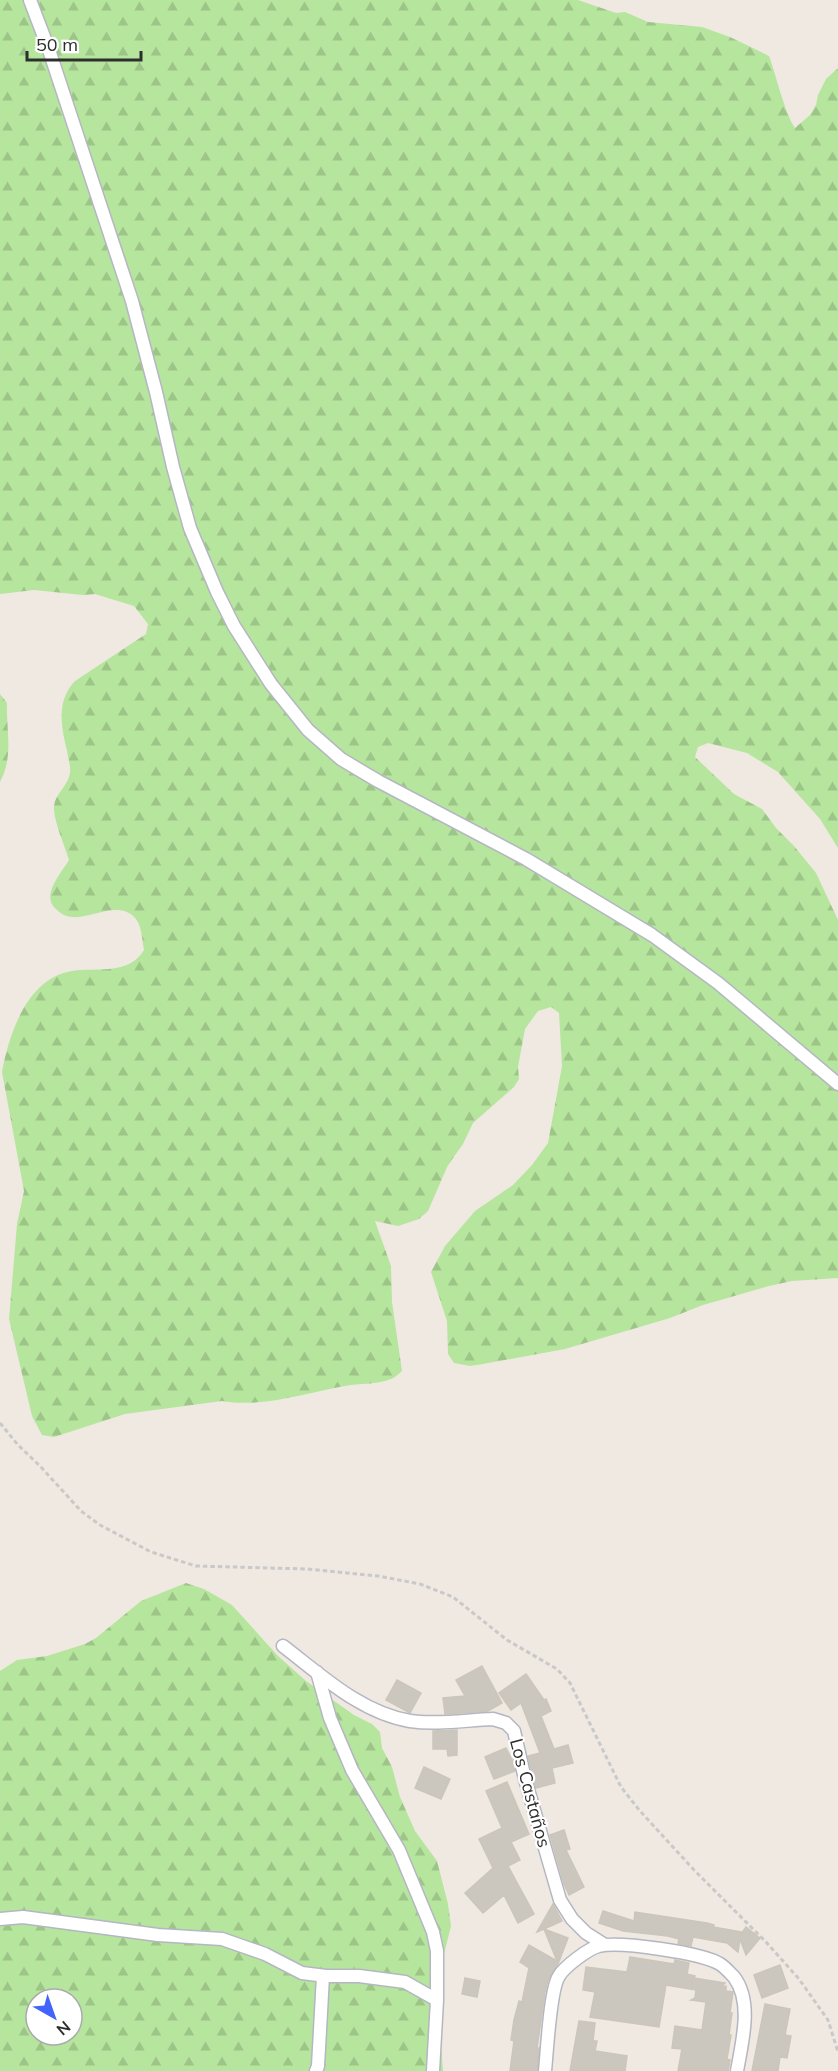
<svg xmlns="http://www.w3.org/2000/svg" width="838" height="2071" font-family="Mulish,sans-serif">
	<defs>
		<pattern id="forest-firs" width="22" height="20" patternUnits="userSpaceOnUse" patternTransform="scale(1.5)"><rect width="22" height="20" fill="#b6e59e"/><path d="M5 1l3.5 6h-7zM16 11l3.5 6h-7z" fill="#9dc588"/></pattern>
	</defs>
	<rect width="100%" height="100%" fill="#efe9e1"/>
	<path fill="url(#forest-firs)" fill-rule="evenodd" d="M0,0H578L616,13L625,12L648,22L702,27L730,37L769,56C776,75 785,114 795,128L810,115L816,105L818,95L826,79L838,68V848L820,819L778,772L747,753L708,743L698,747L695,757L734,794L762,809L776,828L794,846L816,873L838,920V1278L792,1281L769,1286L703,1305L670,1318L565,1349L483,1364L470,1366L454,1363L448,1354L447,1321L431,1272L445,1246L475,1211L513,1185L532,1165L548,1143L562,1066L559,1013L551,1007L538,1011L525,1029L518,1067L519,1079L514,1087L473,1123L463,1144L448,1165L428,1211L419,1219L398,1226L375,1221L391,1266L392,1302L402,1371C398,1374 395,1378 391,1379C376,1385 360,1383 345,1386C306,1393 262,1408 222,1401L125,1414L54,1437L42,1435L32,1416L9,1319L17,1224L24,1191L2,1072C9,1034 27,978 72,971C97,967 128,976 144,950C142,940 142,927 136,919C120,899 92,919 72,917C66,917 60,913 56,909C40,896 62,872 69,860C65,846 53,820 54,806C55,794 68,786 70,773C71,766 68,758 67,751C61,726 56,701 75,681L146,634L148,624L134,606L95,594L83,595L34,590L0,594Z
		M0,694L7,703C6,731 14,756 0,782Z
		M186,1583L204,1589L232,1605L278,1656L306,1681L354,1715L372,1724L380,1732L382,1748L392,1767L400,1797L415,1831L437,1861L448,1904L451,1926L443,1958L432,1978L430,1990L440,2032L443,2071H0V1671L17,1660L47,1656L85,1644L96,1638L141,1601ZM36,1999H72V2035H36Z"/>
	<path fill="#cbc7bf" stroke="#cbc5ba" stroke-width="1.5" d="M482,1666L502,1703L488,1711L445,1714L443,1698L465,1696L456,1680Z
		M526,1674L544,1700L546,1699L551,1711L541,1716L554,1749L568,1745L573,1763L552,1768L555,1783L536,1788L528,1756L540,1753L521,1703L511,1710L499,1693Z
		M397,1680L421,1693L410,1713L386,1700Z
		M457,1730V1755L448,1756L447,1749H433V1731Z
		M506,1748L512,1760L515,1771L494,1779L485,1757Z
		M424,1767L450,1779L441,1799L415,1788Z
		M507,1782L529,1834L511,1842L520,1860L508,1866L534,1914L518,1923L504,1895L483,1913L465,1893L493,1868L479,1839L502,1828L486,1791Z
		M564,1830L570,1849L566,1850L584,1887L569,1895L564,1884L550,1835Z
		M553,1904L562,1921L544,1929L568,1938L558,1964L548,1980L545,1992L537,2048H539L537,2071H510L514,2041L511,2040L514,2020L519,2001L522,2002L529,1968L520,1962L529,1945L557,1961L544,1929L537,1932Z
		M603,1911L634,1921L635,1912L707,1923L714,1925L713,1927L741,1932V1934L746,1927L760,1938L746,1955L740,1939L738,1952L727,1943L693,1937L691,1946L678,1944L679,1939L668,1936L623,1931L599,1923Z
		M630,1957L674,1964L675,1960L689,1963L687,1974L695,1976L694,1978L725,1983L721,1988L726,1986V1991L733,1992L730,2013H732L729,2035H731L727,2059L730,2060L728,2071H678L682,2049L672,2048L675,2026L702,2030L706,2002L691,2000L695,1998L696,1990L666,1985L659,2027L590,2017L595,1992L583,1990L586,1967L627,1972Z
		M780,1965L788,1988L762,1998L754,1975Z
		M465,1978L480,1981L477,1997L462,1994Z
		M765,2004L790,2009L785,2035L791,2036L787,2058L780,2057L778,2071H752Z
		M579,2021L595,2023L593,2041H597L595,2051L627,2056L625,2071H570Z"/>
	<g fill="none" stroke-linecap="round" stroke-linejoin="round">
		<g stroke="#b4b7c1" stroke-width="15">
			<path id="street" d="M30,0L49,50L132,301L156,392L173,467L190,528L217,592L234,626L271,684L308,730L341,759L378,781L526,859L652,935L718,983L838,1084
				M283,1646C321,1675 361,1713 410,1721C436,1725 466,1720 493,1719L506,1723L514,1731L525,1779L560,1900L572,1919L586,1933L605,1945
				M317,1672L330,1718L352,1770L399,1850L433,1932L437,1951V2000L433,2071
				M0,1919L23,1917L158,1935L222,1939L265,1954L302,1973L326,1976H359L405,1982L437,2000
				M316,2071L318,2066L323,1976
				M545,2071C547,2052 550,1989 559,1976C564,1967 589,1948 599,1946C620,1941 702,1953 720,1964C725,1967 730,1973 734,1977C753,2002 742,2042 737,2071"/>
		</g>
		<path stroke="#c9c9c9" stroke-width="3" stroke-dasharray="4.5 3" stroke-linecap="butt" d="M0,1423L18,1445L40,1466L81,1511L100,1525L151,1552L196,1566L307,1569L378,1576L420,1584L453,1597L507,1640L557,1669L570,1683L621,1787L640,1811L694,1870L766,1942L799,1979L828,2020L838,2052"/>
		<use href="#street" stroke="#fff" stroke-width="12"/>
	</g>
	<g text-anchor="middle" stroke-width="4.5" stroke-linejoin="round" paint-order="stroke">
		<g font-size="18" fill="#2e2e2e" stroke="#fff">
			<text transform="translate(530 1793) rotate(75)" y="6">Los Castaños</text>
		</g>
	</g>
	<g transform="translate(54 2017) rotate(140)"><circle r="28" fill="#ffffff" stroke="#ababab" stroke-width="1.5"/>
	<path d="M0-4.5L10 22L0 15L-10 22Z" fill="#4264fb"/>
	<text y="-9" font-size="16" font-weight="bold" text-anchor="middle" fill="#2e2e2e">N</text>
	</g>
	<path d="M27 51v9h114v-9" fill="none" stroke="#2e2e2e" stroke-width="3"/>
	<text x="36" y="51" font-size="18" fill="#2e2e2e" stroke="#ffffff" stroke-width="4.5" paint-order="stroke">50 m</text>
</svg>
